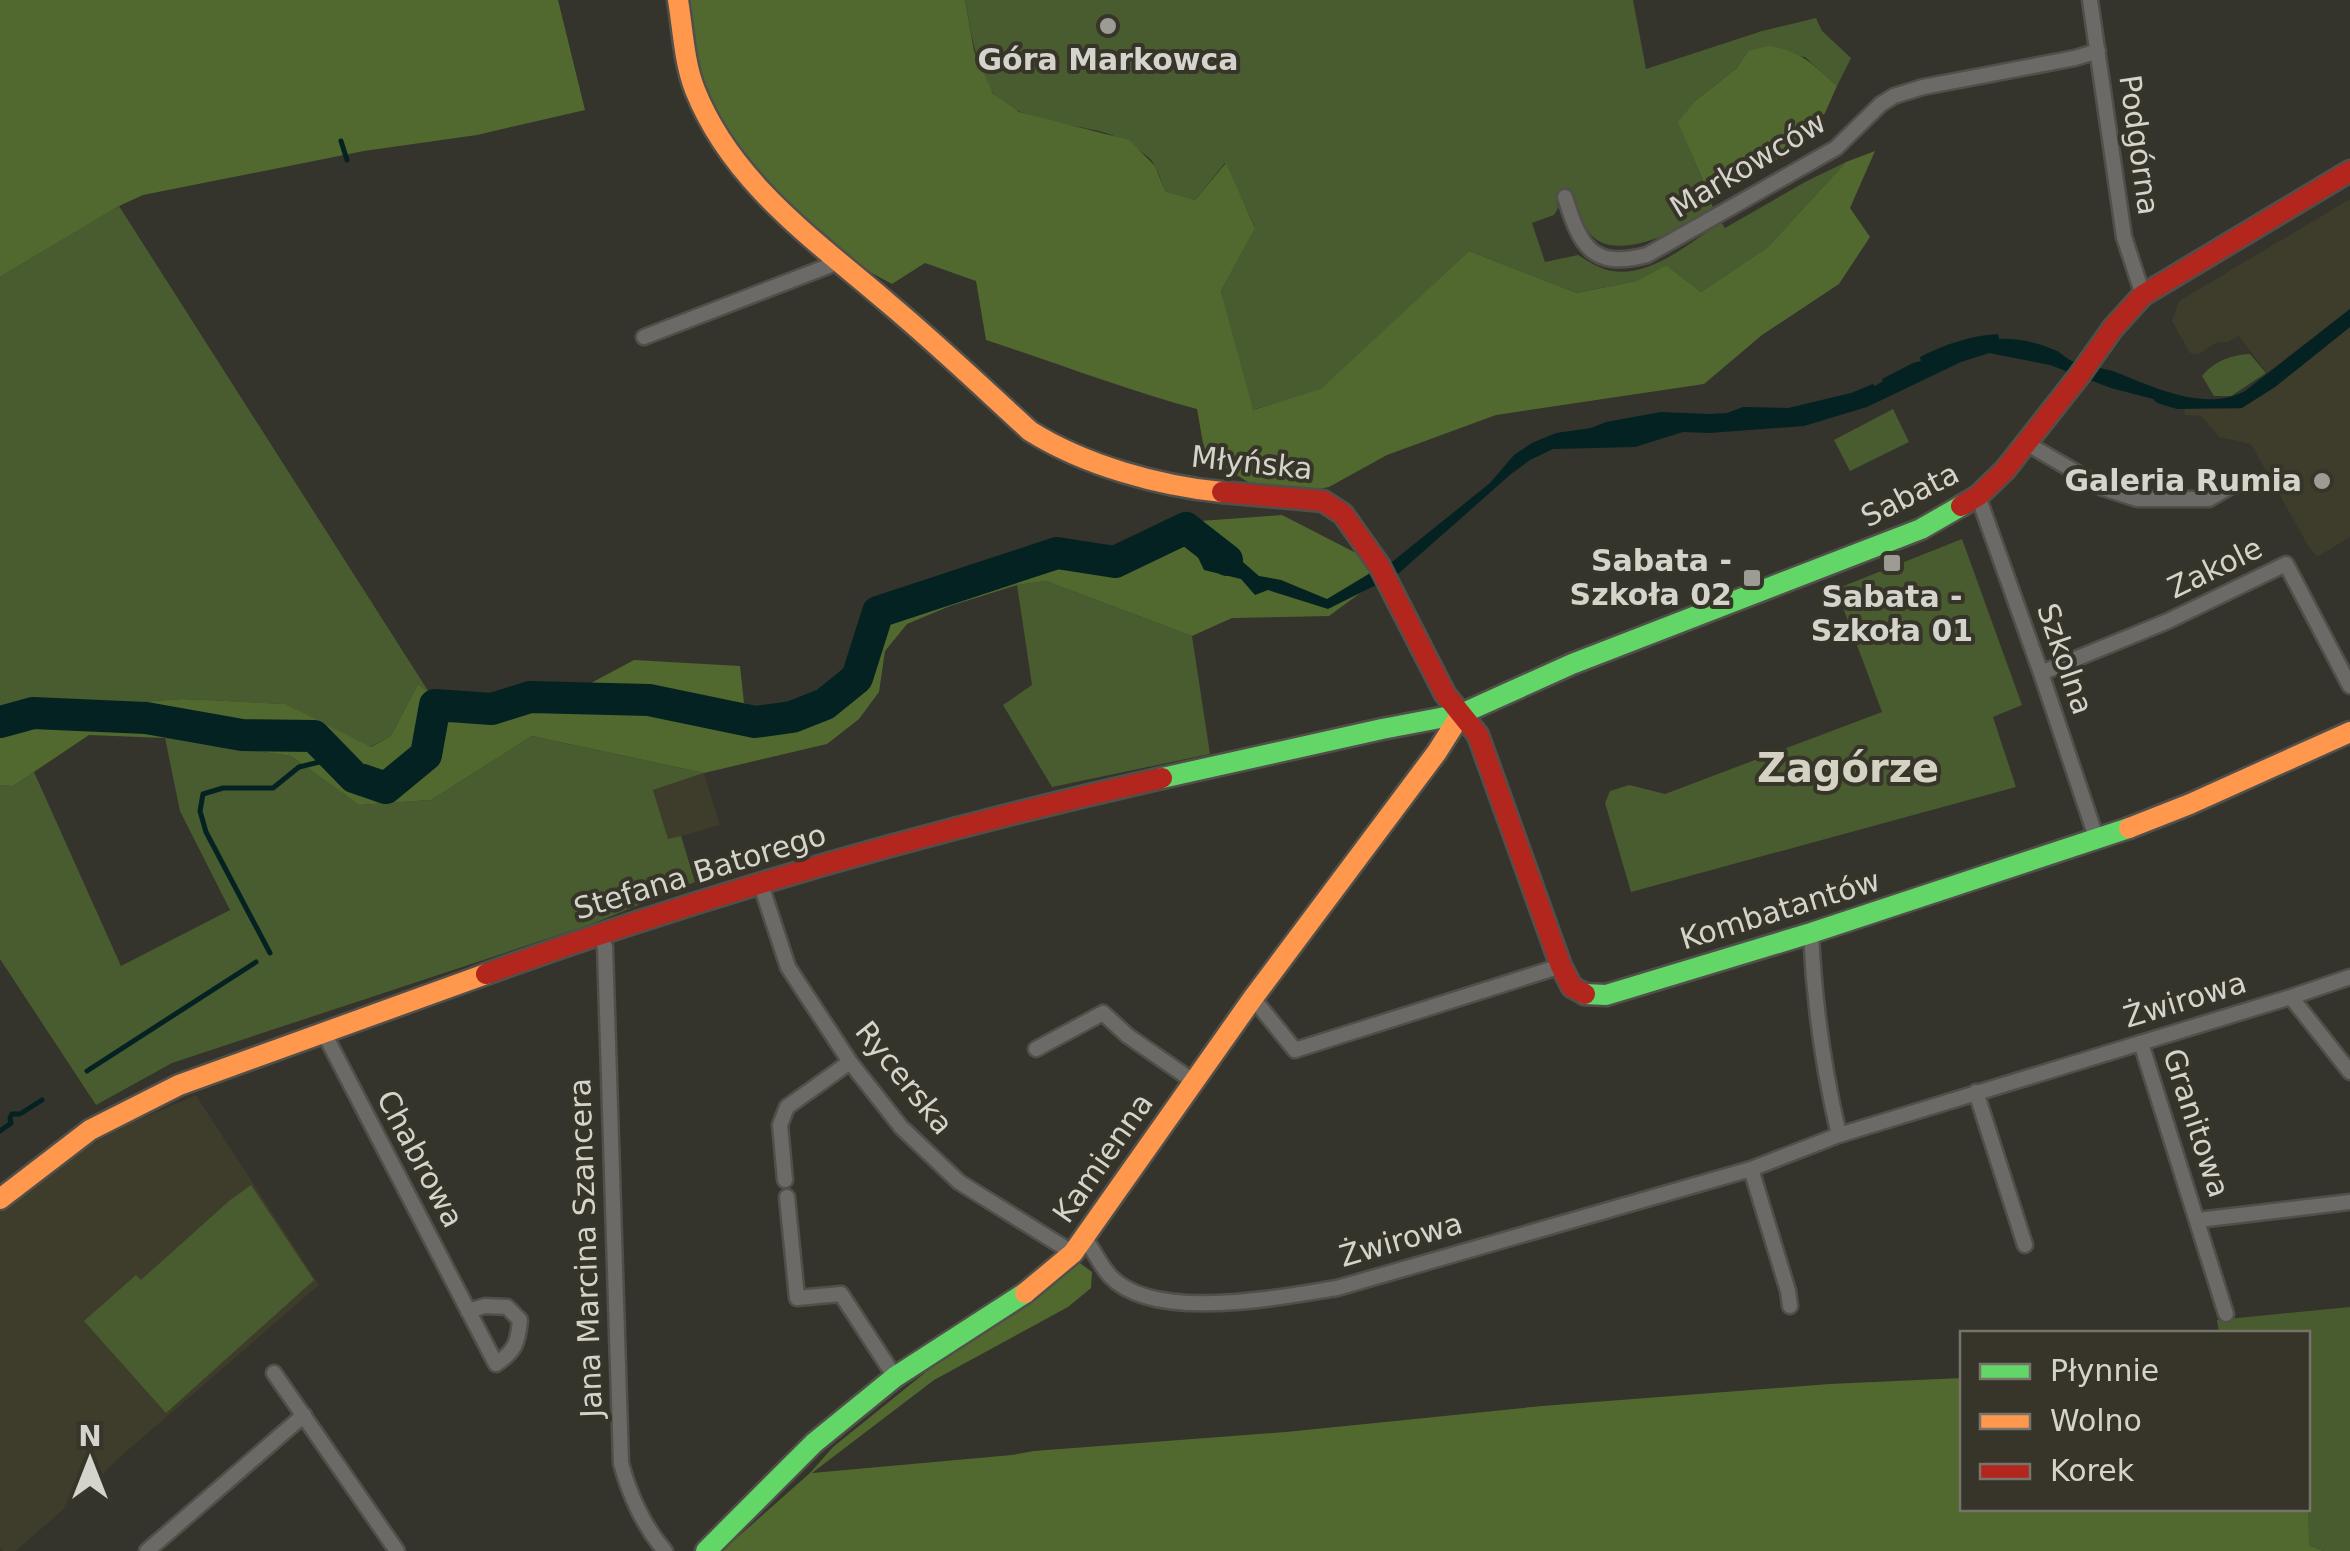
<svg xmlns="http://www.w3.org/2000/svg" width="2350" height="1551" font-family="'DejaVu Sans',sans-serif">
	<rect width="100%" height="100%" fill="#34332c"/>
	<path fill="#3e3c2b" d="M2350,199V309L2267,373L2239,336L2228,342H2217L2198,355L2190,353L2172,321L2179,301Z
		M2350,327V537L2317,557L2307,544L2251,444L2219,437L2201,416L2185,415L2184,408L2239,409L2275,387Z
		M704,773L720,825L668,840L653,790Z
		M196,1095L319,1285L119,1458L106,1470V1472L16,1551H3L0,1548V1213L67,1158L133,1122Z"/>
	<path fill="#495c2f" d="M965,0H1633L1646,69L1762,31L1816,18L1822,31L1851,58L1837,86L1805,57L1748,51L1737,68L1695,101L1679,122L1714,210C1687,226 1613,268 1588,231C1581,221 1577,206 1573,194L1556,198L1558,208L1554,215L1532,223L1545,262L1578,255C1585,259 1592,264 1599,267C1641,286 1688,244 1721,222L1725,228L1805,182L1846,162L1768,247L1701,292L1666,265L1636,281L1577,293L1469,251L1321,390L1252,410L1221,291L1255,227L1225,163L1195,200L1165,191C1160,179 1157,164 1147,156C1137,148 1119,137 1106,133C1076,124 1008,120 991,90C975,63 971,31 965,0Z
		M119,206L432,697L418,684L391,736L370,747L284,704L183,699L57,708L0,717V277Z
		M2250,354L2266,373L2231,396H2214L2202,376C2214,361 2231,355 2250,354Z
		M1893,409L1909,442L1850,471L1834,440Z
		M1962,539L2022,705L1993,717L2016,787L1631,892L1605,803L1610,791L1629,785L1665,794L1882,712L1836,589Z
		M1046,581L1192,636L1210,754L1052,787L1003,705L1032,685L1017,585Z
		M532,736L704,773L653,790L668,839L681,836L695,882L592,924L172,1063L96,1105L0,959V785L13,786L34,772L121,966L230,910L180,811L165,738L291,756L359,805L431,800Z
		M251,1185L314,1280L166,1413L84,1321L136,1275L141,1280L229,1201Z
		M2350,1307V1551H2323L2309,1545L2308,1334L2219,1333L2217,1320Z"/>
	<path fill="#51692f" d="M0,0H558L585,110L477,135L364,151L143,195L119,206L0,277Z
		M679,0H965L974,51L993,94L1019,112L1129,140L1155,166L1165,191L1195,200L1226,163L1255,228L1221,291L1253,410L1321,389L1469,251L1577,293L1636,281L1666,265L1701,292L1768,247L1846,162L1875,151L1850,208L1870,237L1839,284L1762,335L1704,384L1496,415L1387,455L1329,487L1298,493L1261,490L1230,471L1204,449L1197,409C1126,390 1057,363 986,340L976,281L925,263L892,284L846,259L792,211L701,98Z
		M1769,46C1801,51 1814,65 1837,86L1825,113L1776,160L1751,166L1705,186L1678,122L1695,101L1737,68L1748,51Z
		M1282,515L1356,553H1369L1382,577L1329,616L1232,618L1192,636L1046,581L1017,585L950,606L907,624L885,651L879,692L859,719L827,744L704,773L532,736L431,800L359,805L291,756L165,738L89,735L13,786L0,785V717L57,708L183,699L285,704L371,747L391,736L418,684L433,697L578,690L634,660L740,666L744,703L772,717H800L852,681L886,611L981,570L1048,546L1148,557L1200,521Z
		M1077,1261L1092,1272L1091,1288L1068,1307L934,1380L812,1473L1012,1455L1034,1451L1286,1432L1542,1406L1830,1384L1962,1378V1508H2308V1449L2309,1545L2323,1551H722L810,1473L833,1447L947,1355L1037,1299Z"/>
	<path fill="#052222" d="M2350,309V327L2275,387L2242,408L2177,409L2157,403L2153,399L2111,388L2050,365L1989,353L1961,362L1867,407L1804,426L1709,433L1683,432L1635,447L1553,449L1530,460L1511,474L1390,581L1387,566L1490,483L1514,455L1532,443L1556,433L1591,428L1606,422L1661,412L1709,414L1727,413L1743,407L1788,408L1851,393L1873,384L1875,386L1883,381L1882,379L1913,363L1921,361L1920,357C1946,344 1969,336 1998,334L1999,339C2016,338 2036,342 2052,349C2060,351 2065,358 2072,361C2087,367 2103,367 2118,373C2155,388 2206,412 2245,391Z
		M1195,530L1206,539L1213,536L1259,576L1281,580L1327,599L1372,572L1378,584L1328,609L1268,590L1255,595L1241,579L1204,570L1195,551L1200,546L1188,536Z"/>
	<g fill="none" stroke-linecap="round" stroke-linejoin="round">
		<path stroke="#052222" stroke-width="5" d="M341,141L347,160
			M270,953L206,832L200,811L203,794L223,788H273L299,767L336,758
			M87,1071L256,962
			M0,1131L11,1123L10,1118L12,1114H20L42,1100"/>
		<path stroke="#052222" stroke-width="32" d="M0,722L33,713L146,718L242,735L314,736L354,777L386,788L426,755L435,705L492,709L530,697L649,700L755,722L792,717L825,704L857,678L878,612L1057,553L1115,562L1186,528L1227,560"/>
		<g stroke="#504f49" stroke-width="19">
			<path id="street" d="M2090,0L2124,237L2143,295
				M1565,197C1580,245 1591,270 1647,255L1836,148L1881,104L1894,96L1923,87L2075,58L2098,51
				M644,337L839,262
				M2026,443L2103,488L2137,499H2209L2233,485
				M1978,496L2041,673L2097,840
				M2041,673L2168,621L2286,564L2350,686
				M760,882L788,967L850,1062L901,1127L959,1182L1073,1253
				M599,933L605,947L621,1463C629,1494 644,1527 665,1551
				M1811,933C1814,1001 1823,1068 1839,1135
				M2291,997L2350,1072
				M1253,998L1295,1050L1561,966
				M323,1031L496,1364C515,1351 518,1343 520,1320L507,1307L485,1306L468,1311
				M2141,1043L2226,1314
				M1036,1049L1103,1013L1128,1036L1193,1081
				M1976,1092L2025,1245
				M1751,1169L1788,1291L1790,1306
				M785,1180L780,1125L787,1107L850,1062
				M787,1197L797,1298L841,1294L895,1377
				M2198,1220L2350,1202
				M1084,1237C1093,1249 1100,1265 1110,1276C1154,1323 1280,1297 1337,1288L1751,1169L1839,1135L2291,997L2350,977
				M274,1373L397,1551
				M147,1551L304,1415"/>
		</g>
		<g stroke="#504f49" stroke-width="25">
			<path id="fast" d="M1162,778L1382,729L1461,714L1572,664L1921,529L1961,506
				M1585,994L1606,995L1811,933L2129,828
				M706,1551L814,1443L895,1377L1025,1293"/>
		</g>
		<g stroke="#504f49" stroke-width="25">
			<path id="slow" d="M678,0C683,30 684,62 695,90C732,183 815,240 888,303C937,344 983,388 1030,431C1084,465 1159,486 1222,492
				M2129,828L2190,804L2350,732
				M0,1199L90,1130L179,1085L486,974
				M1025,1293L1073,1253L1253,998L1437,752L1461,714"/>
		</g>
		<g stroke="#504f49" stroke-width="25">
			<path id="jam" d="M1222,492L1323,501L1343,514L1379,565L1445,694L1478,735L1561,966L1572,987L1585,994
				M1961,506L1978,496L2005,470L2079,376L2113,328L2143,295L2350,171
				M486,974C707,894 933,830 1162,778"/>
		</g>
		<use href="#street" stroke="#6b6a66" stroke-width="14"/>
		<use href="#fast" stroke="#63d668" stroke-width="20"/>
		<use href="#slow" stroke="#ff974d" stroke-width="20"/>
		<use href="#jam" stroke="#b3261e" stroke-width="20"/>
	</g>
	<g fill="#9c9b94" stroke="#373529" stroke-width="4">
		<circle cx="1108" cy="26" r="10"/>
		<circle cx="2322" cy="481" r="10"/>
		<rect x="1882" y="553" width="20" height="20" rx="5"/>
		<rect x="1742" y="568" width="20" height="20" rx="5"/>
	</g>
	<g text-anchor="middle" stroke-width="8" stroke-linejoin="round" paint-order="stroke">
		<g font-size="30" font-weight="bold" fill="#d4d3cc" stroke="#373529">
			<text x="1108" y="70">Góra Markowca</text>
			<text x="2302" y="491" text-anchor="end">Galeria Rumia</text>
			<text x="1732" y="571" text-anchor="end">Sabata -<tspan x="1732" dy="34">Szkoła 02</tspan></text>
			<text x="1892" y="607">Sabata -<tspan x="1892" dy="34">Szkoła 01</tspan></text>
		</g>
		<g font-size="30" fill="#d4d3cc" stroke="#373529">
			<text transform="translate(2139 145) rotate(82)" y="10">Podgórna</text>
			<text transform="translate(1748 165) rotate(-31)" y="10">Markowców</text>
			<text transform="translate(1252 463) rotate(6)" y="10">Młyńska</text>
			<text transform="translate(1910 495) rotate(-27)" y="10">Sabata</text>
			<text transform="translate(2215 568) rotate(-26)" y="10">Zakole</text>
			<text transform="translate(2065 659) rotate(71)" y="10">Szkolna</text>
			<text transform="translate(700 872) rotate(-17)" y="10">Stefana Batorego</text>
			<text transform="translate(1780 910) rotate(-17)" y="10">Kombatantów</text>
			<text transform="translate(2185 1000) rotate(-17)" y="10">Żwirowa</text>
			<text transform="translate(904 1078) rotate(51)" y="10">Rycerska</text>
			<text transform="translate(2196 1123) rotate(72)" y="10">Granitowa</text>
			<text transform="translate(1103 1158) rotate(-55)" y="10">Kamienna</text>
			<text transform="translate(420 1159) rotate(62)" y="10">Chabrowa</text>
			<text transform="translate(1401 1240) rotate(-16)" y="10">Żwirowa</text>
			<text transform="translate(586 1248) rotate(-92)" y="10">Jana Marcina Szancera</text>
		</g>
		<g font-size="40" font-weight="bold" fill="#d4d2c3" stroke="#373529">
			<text x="1848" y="782">Zagórze</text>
		</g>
	</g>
	<rect x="1960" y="1331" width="350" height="180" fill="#373529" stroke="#76746a" stroke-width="2.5"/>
	<rect x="1980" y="1364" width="50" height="15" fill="#63d668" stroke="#76746a" stroke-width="2.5"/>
	<text x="2050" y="1381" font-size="30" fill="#d4d3cc">Płynnie</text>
	<rect x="1980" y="1414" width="50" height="15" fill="#ff974d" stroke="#76746a" stroke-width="2.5"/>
	<text x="2050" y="1431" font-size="30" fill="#d4d3cc">Wolno</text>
	<rect x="1980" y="1464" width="50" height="15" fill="#b3261e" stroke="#76746a" stroke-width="2.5"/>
	<text x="2050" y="1481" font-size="30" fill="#d4d3cc">Korek</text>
	<g transform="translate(90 1461)" stroke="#373529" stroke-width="8" paint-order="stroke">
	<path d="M0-8L18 38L0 25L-18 38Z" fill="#d4d3cc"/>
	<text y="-15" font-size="28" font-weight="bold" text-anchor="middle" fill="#d4d3cc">N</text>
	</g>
</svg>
